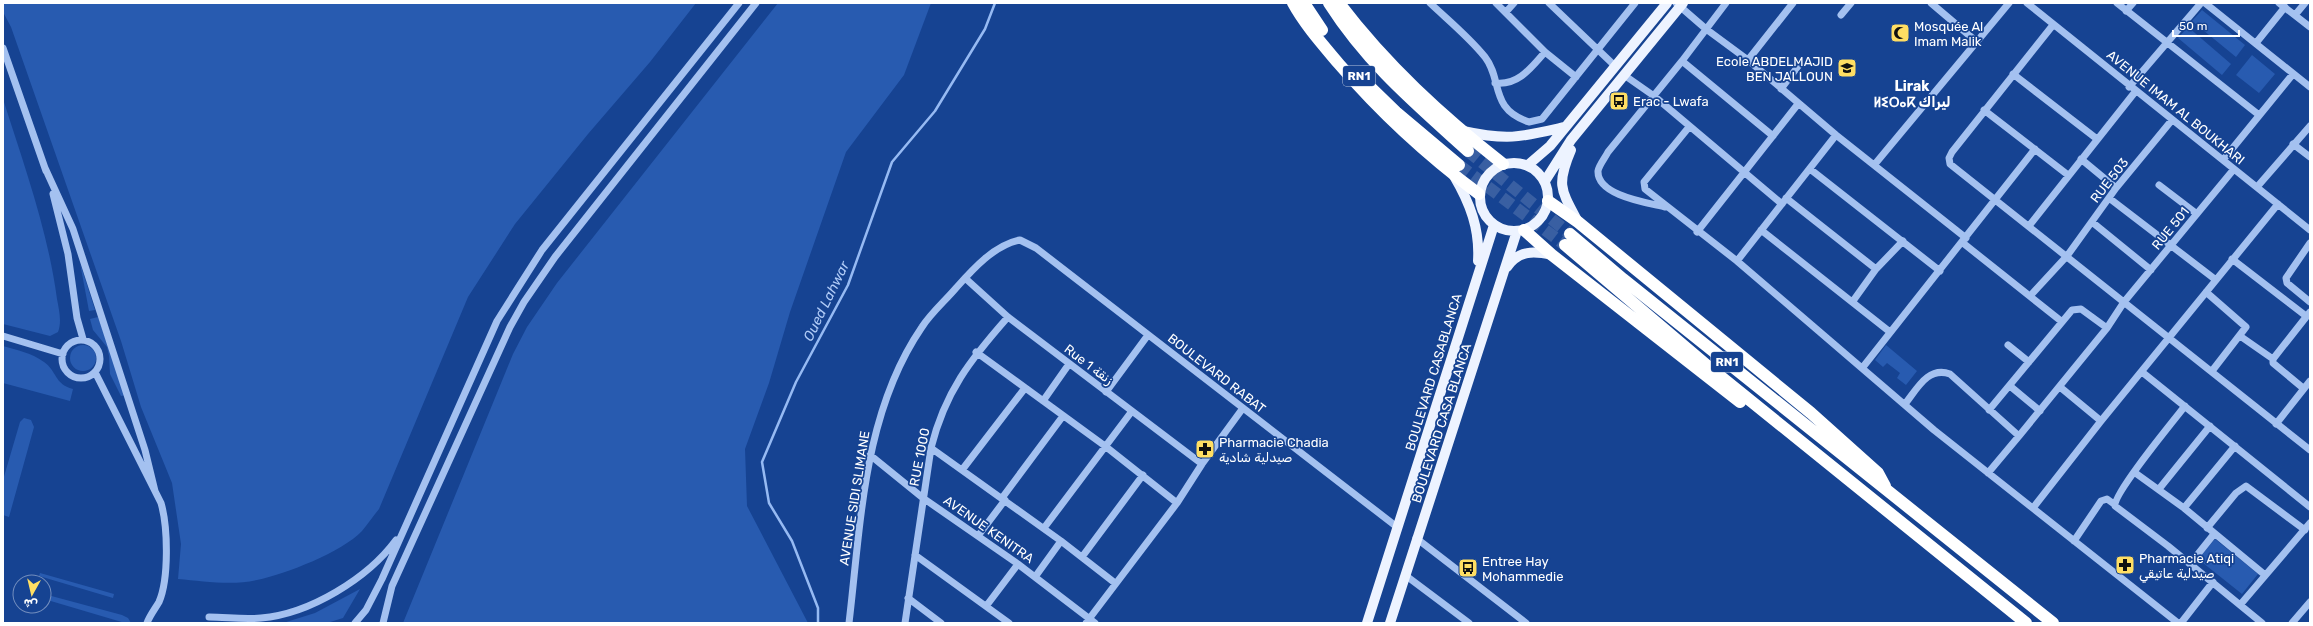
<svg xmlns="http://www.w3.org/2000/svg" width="2313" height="626" font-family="Rubik,Cairo,'Noto Sans Tifinagh',sans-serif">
	<rect width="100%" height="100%" fill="#164392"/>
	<path fill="#285bb0" d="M3,3H696L650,62L588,134L515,224L468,297L379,509C373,516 368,524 362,531C342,552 286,574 257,580C232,586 203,581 178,579L181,544L172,483L141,407L121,341L11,27L3,12Z
		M778,3H931L904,75L846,152L790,312L769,383L745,449L747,506L808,623H403L513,354L527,327L557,283Z
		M2202,10L2245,45L2236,57L2192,21Z
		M2188,27L2231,64L2222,75L2178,38Z
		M2252,55L2275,74L2259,93L2236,75Z
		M3,99C24,165 48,231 57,299C59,310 62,322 58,332L50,336L3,324Z
		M80,263L95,310L89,311Z
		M98,317L126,395L121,396L110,374L109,356L107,347L93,330L90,319Z
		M1886,345L1917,371L1906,385L1897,378L1900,373L1887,363L1883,367L1875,360Z
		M70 358a13 13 0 1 1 26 0a13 13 0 1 1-26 0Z
		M3,346C17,350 32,353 44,362C57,371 54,384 73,389L70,401L3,383Z
		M24,418L31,420L34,427L9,517L3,515V480L20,422Z
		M2215,539L2258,574L2242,594L2198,559Z
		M40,573L114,594L113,598L39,576Z
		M360,589L343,618L327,623H283L315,613Z
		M44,594L122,615L128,618L131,623H125L44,599Z"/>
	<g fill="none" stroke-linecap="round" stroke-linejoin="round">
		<path stroke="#96baf3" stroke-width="2.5" d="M818,623V608L792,541L769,503L762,462L796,382L848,285L892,162L935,111L985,29L995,3"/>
		<path stroke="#395fa2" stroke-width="12" stroke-dasharray="12 6" stroke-linecap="butt" d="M1468,151L1570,234
			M1459,165L1565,245"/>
		<path stroke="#a4c1f0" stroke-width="7" d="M1430,3C1448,20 1469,37 1485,57C1503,80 1489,109 1529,122L1542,119L1635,3
			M1496,3L1545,52L1576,77
			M1549,3L1615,66
			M1676,3L1706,29L1748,60L1836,135L1966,238
			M1931,3L1977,42
			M2027,3L2310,230
			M2117,3L2259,115
			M2205,3L2310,87
			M2279,3L2310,27
			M2126,11L2133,3
			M1506,12L1514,3
			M1841,15L1851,3
			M2295,15L2305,3
			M2053,25L1952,152L1949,158L1950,164L2310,450
			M2256,43L2285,7
			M3,48L46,171
			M1748,60L1793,3
			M1682,61L1726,3
			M2013,74L2097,139
			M1624,75L1654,96L1782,204
			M1495,83C1518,86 1531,68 1545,52
			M2129,87L2201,3
			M1781,89L1799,65
			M1984,110L2068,175
			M1689,127L1644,182L1645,189L1737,261L1934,430L2178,623
			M2293,144L2310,157
			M2081,159L2116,188
			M2223,160L2293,74
			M1875,164L2009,3
			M45,168L73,229L145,450L155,491
			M1810,169L1940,271
			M2159,185L2197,214
			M2257,187L2310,126
			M53,194L68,254L77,318L83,339
			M1786,198L1876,269
			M2109,198L2216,280
			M1665,207C1649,203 1597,196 1598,171C1599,165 1605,158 1608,152L1682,61L1773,136
			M2092,222L2151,270
			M2029,226L2135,92
			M1761,230L1890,332
			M1697,232L1798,104
			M1963,243L2061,321
			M2310,243L2286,278L2287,283L2310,302
			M2232,259L2306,316
			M1737,261L1836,135
			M965,278L1008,317L1202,464
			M2206,292L2246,327L2212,371
			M2031,295L2067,256L2116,188L2172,120
			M1853,301L1876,269L1903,241
			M3,336L63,354
			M2240,336L2273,359
			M62 359a19 19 0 1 1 38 0a19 19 0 1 1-38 0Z
			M2008,345L2029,362
			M976,352L1105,446L1177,503
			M1863,367L2035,149
			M95,372L161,503C168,527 169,579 159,602C155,609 150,615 147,623
			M2142,372L2310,507
			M2010,386L2040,411
			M2060,387L2101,421
			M2303,388L2273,363V359L2310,312
			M1106,392L1148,335
			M1043,401L1069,364
			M1905,404C1917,389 1928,366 1950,374L2019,436L1988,473
			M2185,406C2174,420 2113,494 2115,506L2168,546L2262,623
			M1989,410L2072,310L2081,309L2107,328L2124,302L2234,169
			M2276,424L2310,381
			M2019,436L2107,328
			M931,448L1061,541L1115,583
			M870,455L923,498L1018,564L1095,623
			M962,470L1025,388
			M2134,472L2184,508L2265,575
			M2159,489L2210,426
			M1002,498L1063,416
			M2033,508L2101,421L2278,204
			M2184,508L2235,446
			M1044,528L1132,411
			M2207,528L2236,493L2246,486L2305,530
			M978,536L1005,500
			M1416,538L1526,623
			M2074,541L2101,501L2107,499L2114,504
			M915,555L1009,623
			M1082,557L1143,475
			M2190,564L2214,534
			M1405,575L1469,623
			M1035,577L1061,541
			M908,598L941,623
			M987,605L1018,564
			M2240,605L2310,523
			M209,617C226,617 244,620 261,618C310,614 368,578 396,540
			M355,623L366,610L382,579L497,321L542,250L739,3
			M383,623L392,586L510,327L524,302L555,257L756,3
			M849,623C861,523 863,413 922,327C931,313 945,301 956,288C972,270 994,245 1020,240L1036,248L1397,527
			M905,623L931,448C945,392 970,360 1008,317
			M1086,623L1177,503L1202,464L1243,408
			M2181,623L2213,582
			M2292,623L2310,602"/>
		<path stroke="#edf3ff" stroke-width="10" d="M1463,131C1508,141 1521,137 1565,127
			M1571,150C1556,185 1561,190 1578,222
			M1480 197a34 34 0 1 1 68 0a34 34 0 1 1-68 0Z
			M1528,165L1550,146L1667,3
			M1454,176C1470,203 1480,229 1478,261
			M1545,181L1571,140L1683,3
			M1507,267C1519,250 1534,251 1552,255
			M1367,623L1494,225
			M1390,623L1517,231"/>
		<path stroke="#fff" stroke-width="12" d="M1293,3C1305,25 1323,45 1339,64C1381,113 1428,156 1479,194
			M1304,3L1322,30
			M1329,3C1368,64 1415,103 1468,151
			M1339,3C1386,65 1442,116 1503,164
			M1363,80L1396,112L1459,165
			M1548,201L1578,222L1811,413L1878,473L1885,486
			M1524,230L1552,255L1740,402
			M1570,234L1623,279L2053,623
			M1565,245L1710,368L2026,623"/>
	</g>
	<defs>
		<g id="mosque-square" transform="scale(1)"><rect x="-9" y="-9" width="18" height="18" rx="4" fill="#ffde63" stroke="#164392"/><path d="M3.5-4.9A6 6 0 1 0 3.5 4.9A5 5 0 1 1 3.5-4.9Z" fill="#111"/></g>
		<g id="school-square" transform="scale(1)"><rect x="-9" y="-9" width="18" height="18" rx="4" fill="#ffde63" stroke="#164392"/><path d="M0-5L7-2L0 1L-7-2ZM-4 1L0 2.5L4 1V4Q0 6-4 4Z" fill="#111"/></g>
		<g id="bus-square" transform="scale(1)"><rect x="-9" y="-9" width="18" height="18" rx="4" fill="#ffde63" stroke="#164392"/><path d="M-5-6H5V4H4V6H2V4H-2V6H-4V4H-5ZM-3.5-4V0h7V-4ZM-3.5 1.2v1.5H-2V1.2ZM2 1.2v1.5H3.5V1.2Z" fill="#111"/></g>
		<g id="pharmacy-square" transform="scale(1)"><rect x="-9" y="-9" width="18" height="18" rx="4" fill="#ffde63" stroke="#164392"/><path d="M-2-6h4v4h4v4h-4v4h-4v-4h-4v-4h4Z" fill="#111"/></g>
	</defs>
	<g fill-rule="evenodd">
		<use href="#mosque-square" x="1900" y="33"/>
		<use href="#school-square" x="1847" y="68"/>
		<use href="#bus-square" x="1619" y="101"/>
		<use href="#pharmacy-square" x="1205" y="449"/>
		<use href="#pharmacy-square" x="2125" y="565"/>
		<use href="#bus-square" x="1468" y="568"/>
	</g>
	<g text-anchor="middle" stroke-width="3.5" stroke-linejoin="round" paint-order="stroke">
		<g fill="#164392" stroke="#b9c7de" stroke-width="1">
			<rect x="1343" y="66" width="32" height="20" rx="3"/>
			<rect x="1711" y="352" width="32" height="20" rx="3"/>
		</g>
		<g font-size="12" font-weight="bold" fill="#fff">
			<text x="1359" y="80">RN1</text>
			<text x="1727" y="366">RN1</text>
		</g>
		<g font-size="13" fill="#fff" stroke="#164392" text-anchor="start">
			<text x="1914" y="31">Mosquée Al<tspan x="1914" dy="15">Imam Malik</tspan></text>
			<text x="1833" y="66" text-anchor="end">Ecole ABDELMAJID<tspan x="1833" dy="15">BEN JALLOUN</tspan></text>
			<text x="1633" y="106">Erac - Lwafa</text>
			<text x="1219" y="447">Pharmacie Chadia<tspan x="1219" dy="15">صيدلية شادية</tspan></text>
			<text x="2139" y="563">Pharmacie Atiqi<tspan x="2139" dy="15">صيدلية عاتيقي</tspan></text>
			<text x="1482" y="566">Entree Hay<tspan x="1482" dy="15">Mohammedie</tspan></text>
		</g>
		<g font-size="13" fill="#fff" stroke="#164392">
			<text transform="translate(2176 107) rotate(39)" y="5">AVENUE IMAM AL BOUKHARI</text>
			<text transform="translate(2109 180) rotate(-52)" y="5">RUE 503</text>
			<text transform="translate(2170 228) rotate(-51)" y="5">RUE 501</text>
			<text transform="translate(1089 364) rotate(37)" y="5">Rue 1 زنقة</text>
			<text transform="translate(1433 372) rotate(-73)" y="5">BOULEVARD CASABLANCA</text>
			<text transform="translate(1217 373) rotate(38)" y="5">BOULEVARD RABAT</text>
			<text transform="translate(1441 423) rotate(-72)" y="5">BOULEVARD CASA BLANCA</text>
			<text transform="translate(919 457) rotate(-79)" y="5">RUE 1000</text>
			<text transform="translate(854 498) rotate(-81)" y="5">AVENUE SIDI SLIMANE</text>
			<text transform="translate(989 529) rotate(35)" y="5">AVENUE KENITRA</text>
		</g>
		<g font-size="14" font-weight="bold" fill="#fff" stroke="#164392">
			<text x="1912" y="91">Lirak<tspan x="1912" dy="16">ⵍⵉⵔⴰⴽ ليراك</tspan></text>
		</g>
		<g font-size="14" font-style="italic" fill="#b0cbf7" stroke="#164392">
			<text transform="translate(826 301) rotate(-64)" y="5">Oued Lahwar</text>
		</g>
	</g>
	<rect width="2313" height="626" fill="none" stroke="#ffffff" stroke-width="8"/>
	<g transform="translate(32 594) rotate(188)"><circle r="19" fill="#164392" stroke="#738ebe"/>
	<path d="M0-3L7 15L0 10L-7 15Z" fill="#ffde63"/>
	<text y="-6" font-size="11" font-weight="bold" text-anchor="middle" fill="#ffffff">ش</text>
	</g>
	<path d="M2173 30v6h66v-6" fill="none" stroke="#ffffff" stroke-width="2"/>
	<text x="2179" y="30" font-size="12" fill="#ffffff" stroke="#164392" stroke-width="3" paint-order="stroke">50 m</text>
</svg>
